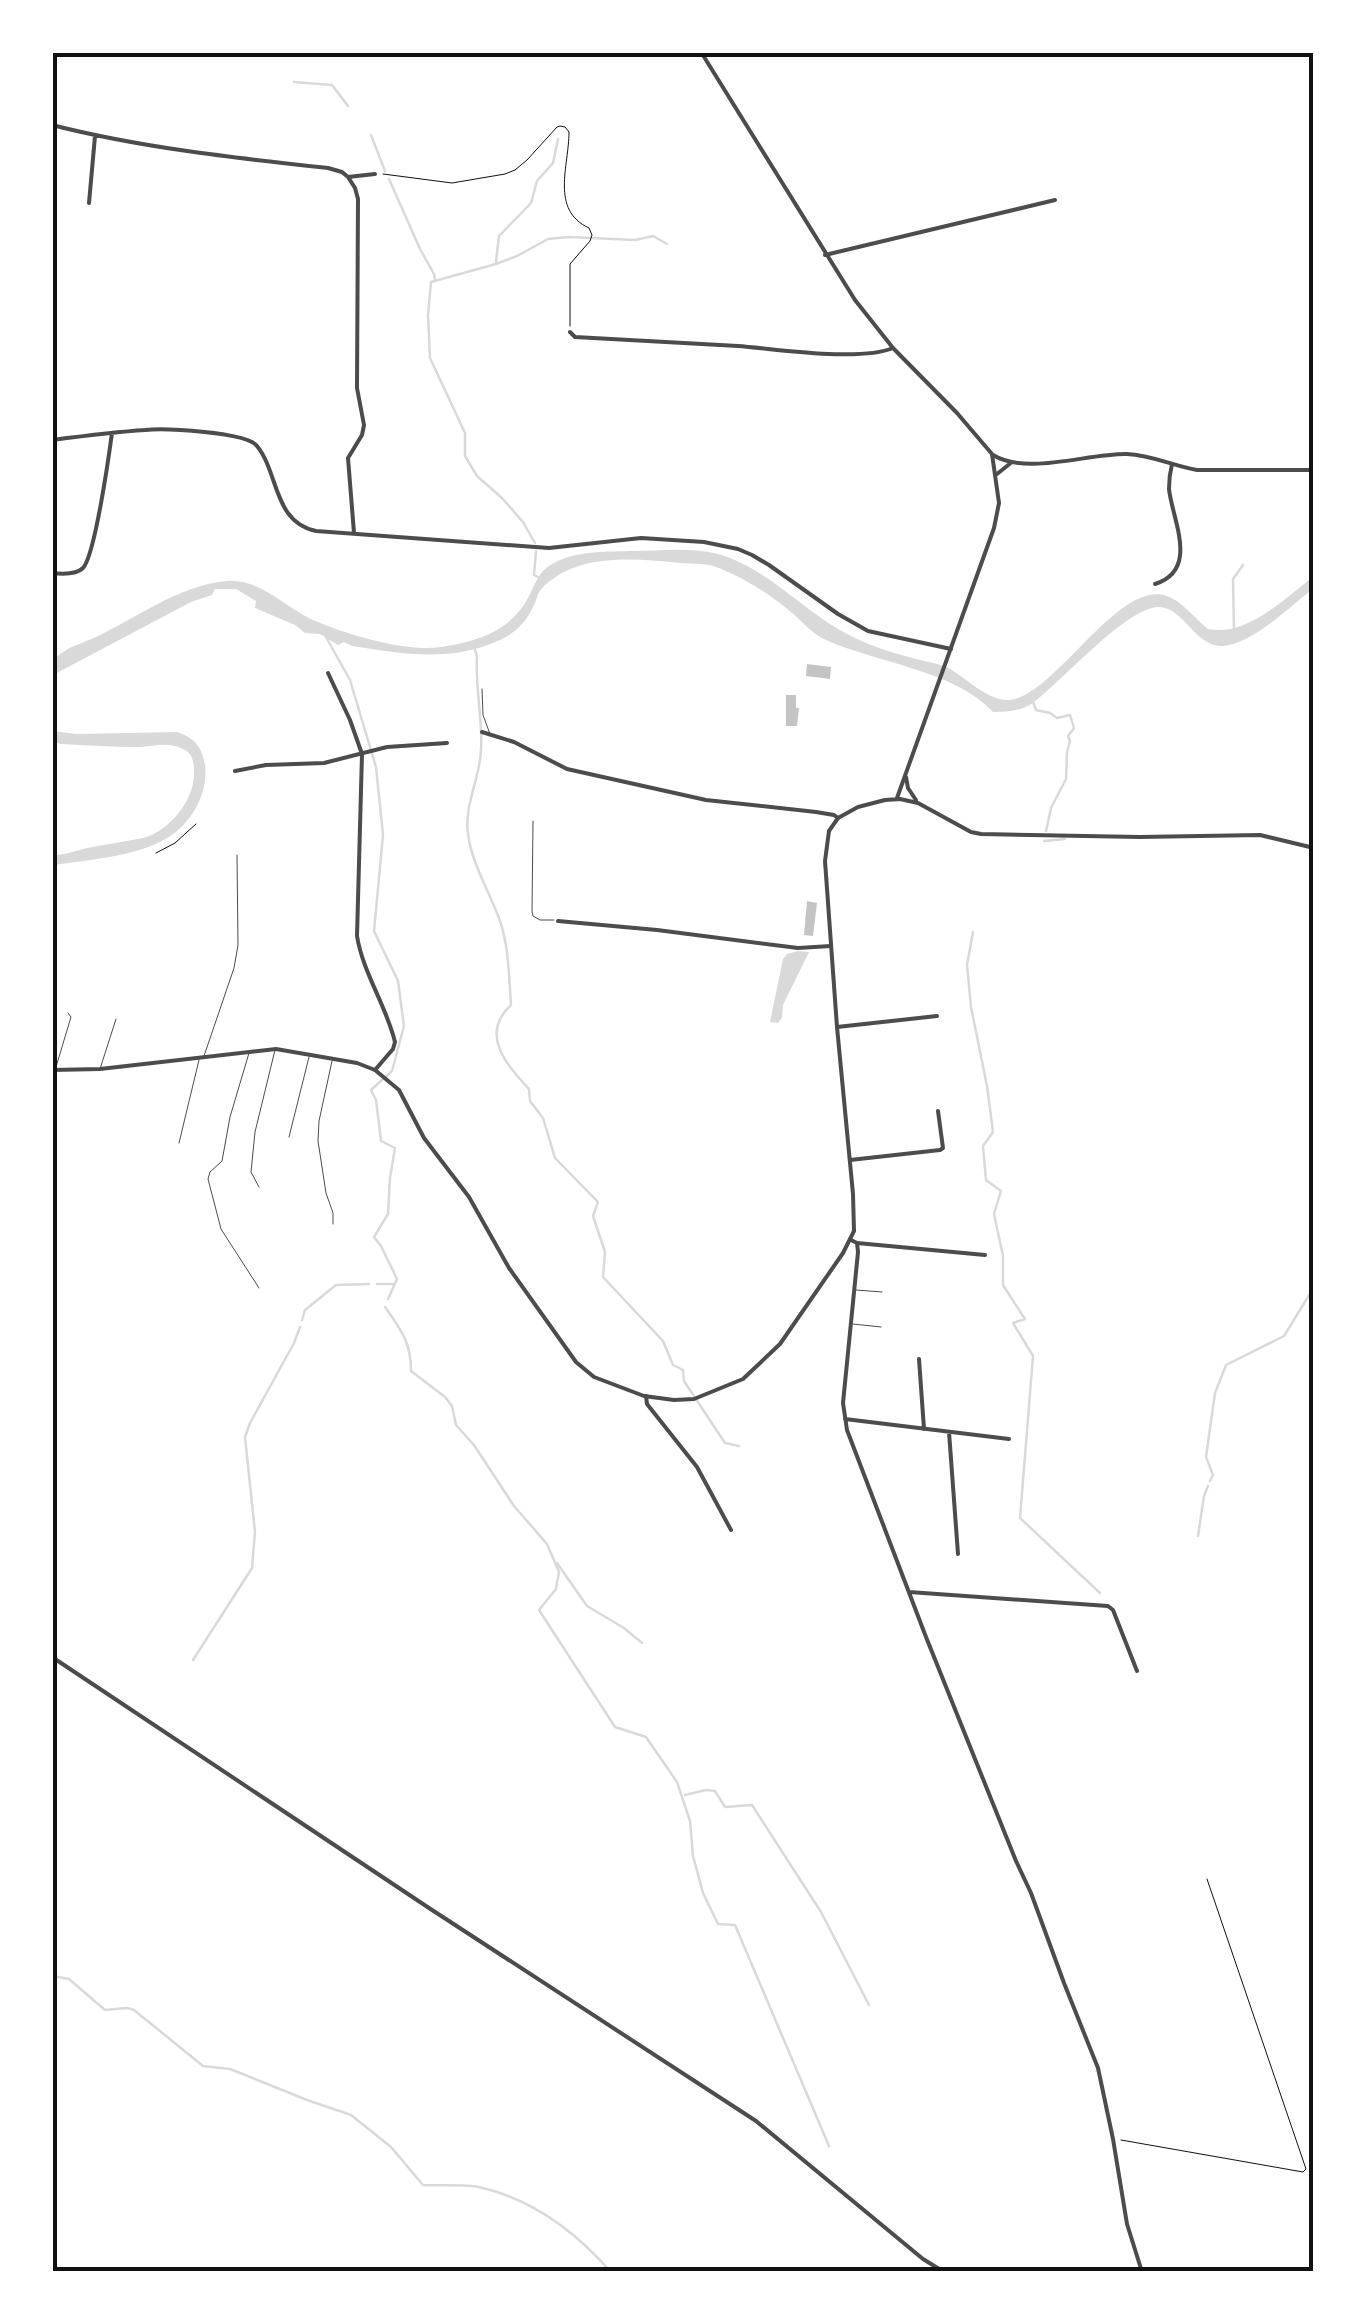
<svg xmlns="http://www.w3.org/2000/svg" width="1366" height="2324" font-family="Georgia,serif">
	<rect width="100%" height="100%" fill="#fff"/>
	<path fill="#d9d9d9" d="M630,551C657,551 688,547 714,553C767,566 804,613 851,636C869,645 889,652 909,657C921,661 934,662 946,667C965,676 983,698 1006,700C1052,702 1117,578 1167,596C1182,601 1195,619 1208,629C1247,637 1285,598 1313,577V589C1290,606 1254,643 1223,646C1193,648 1182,600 1152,608C1118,617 1064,679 1033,703C1021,711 1007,712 993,712C954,670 877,663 826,640C813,635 802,621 791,612C770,594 744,578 719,568C708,563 694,564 681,563C635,559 580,552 543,587C537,593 537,600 533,607C526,622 516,632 502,639C453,663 403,654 352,646L344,642L338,645L320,634L305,633L295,625L255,608L256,601L236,589H215L212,595L191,602L53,675V659L66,650C75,645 85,642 94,638C137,618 177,586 226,581C257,578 281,603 307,617C334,631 394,648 424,648C436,648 450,646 462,643C491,636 514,624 528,598C533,589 536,579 543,571C565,550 603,552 630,551Z
		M53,731L76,734L177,732C195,738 202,747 205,765C209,796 188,829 160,842C133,856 83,861 53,865V855C68,855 82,848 98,846C113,843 129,841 143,838C169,831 193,802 194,775C194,764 194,754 183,749C167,741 154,747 138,747C112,747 87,745 61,744L53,742Z
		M798,951L809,952L783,1005L782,1018L778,1023L770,1022L783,959L787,954Z"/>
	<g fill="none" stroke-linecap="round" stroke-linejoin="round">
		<path stroke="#d9d9d9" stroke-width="2.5" d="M294,82L332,85L348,106
			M371,135L385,171
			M389,179L420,249L434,274L435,281
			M496,262L499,236L531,203L537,181L553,163L558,139
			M535,543L523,522L502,498L477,476L465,456V433L430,358L428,315L431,282L496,264L517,256L548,239L569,237L635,240L653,236L667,244
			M536,551L534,575L538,577
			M1234,629L1233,579L1243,565
			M326,637L350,680L376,767L383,835L374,931L398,981L404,1026L392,1071L371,1090L376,1100L381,1141L395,1148L390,1178L388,1214L374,1237L381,1246L397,1279L388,1299
			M475,650L477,657C475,688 483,719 481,750C480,779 464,804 468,834C472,865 490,892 500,921C509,948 509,977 511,1005C479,1035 507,1065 529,1089L530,1101L543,1118L555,1158L598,1202L593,1216L605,1252L603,1277L663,1341L673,1365L683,1370L684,1381L725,1443L739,1446
			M1033,702L1036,710L1050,713L1057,718L1070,715L1074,728L1068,736L1070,741L1067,752L1066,779L1051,808L1046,831
			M1044,841L1065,839
			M973,932L967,965L971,1007L987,1086L993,1132L983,1146L986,1180L1001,1191L994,1214L1003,1256V1285L1025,1319L1013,1323L1033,1356L1020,1518L1100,1593
			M377,1284H395
			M385,1307C401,1330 411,1342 411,1371L445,1397L452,1406L456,1425L474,1445L514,1506L547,1544L559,1572L556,1589L539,1610L615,1727L646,1737L677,1782L690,1821L693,1856L703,1893L718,1924L735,1925L829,2146
			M302,1320L305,1310L336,1285L369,1284
			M1210,1481L1213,1475L1206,1457L1215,1393L1226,1365L1284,1336L1314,1287
			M1198,1536L1204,1496L1208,1486
			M557,1563L587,1606L624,1628L642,1643
			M193,1660L252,1568L255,1532L245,1437L250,1423L294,1343L300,1327
			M685,1795L706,1790L715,1791L725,1807L752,1805L821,1912L869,2005
			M52,1976L69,1979L105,2010L127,2008L134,2010L203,2066L230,2069L307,2100L351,2115L391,2147L423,2185C438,2186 466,2184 479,2187C533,2199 575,2231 611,2272"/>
	</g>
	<path fill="#c4c4c4" d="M807,664L831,667L830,679L806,676Z
		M786,695H796V708H799L797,726H786Z
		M807,901L817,903L813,936L804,935Z"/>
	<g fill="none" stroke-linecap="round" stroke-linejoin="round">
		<path stroke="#111" stroke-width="1" d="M383,174L452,183L505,174L515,170L527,160L557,127L560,126L565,127L569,132C569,166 550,210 589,228L592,235L590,241L570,264V326
			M156,853L175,843L196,824
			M1121,2140L1303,2172L1306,2169L1207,1879"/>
		<path stroke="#4c4c4c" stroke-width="1" d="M482,689L483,715L490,734
			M533,821L532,912L533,916L540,920H554
			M249,1053L230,1117L222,1161L210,1172L208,1179L221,1229L259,1288
			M204,1056L234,968L238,945L237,855
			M332,1061L319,1121L318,1141L326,1193L333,1213V1224
			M56,1067L71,1017L68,1013
			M100,1069L116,1019
			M289,1137L309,1057
			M179,1143L199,1060
			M259,1187L251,1172L255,1132L275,1050
			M856,1290L882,1292
			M853,1324L881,1327"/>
		<path stroke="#4c4c4c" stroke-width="4" d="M52,125C142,148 236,158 328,168L342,172L348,177L375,174
			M348,177L355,188L358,199L357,388L364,425L362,435L348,458L354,533
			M89,203L95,136
			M825,255L1055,200
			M570,332L575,337C629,340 684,343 738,346C777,349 859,362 893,348
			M52,440C83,436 114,432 145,430C164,428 247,432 257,446C279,473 273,522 316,531L549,548L641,538L704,542L738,549L752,555L769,565L838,614L868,631L951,649
			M52,573C61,574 76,575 83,568C95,555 109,455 112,433
			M1155,584C1200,570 1172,519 1169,489C1169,480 1170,472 1172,464
			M328,673L350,720L362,754L357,936C363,973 386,1005 395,1042L393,1049L375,1070
			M482,732L514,742L567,769L706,800L816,812L834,815L838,818
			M235,771L266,765L324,763L387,747L447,743
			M558,921L657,930L798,948L831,946
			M837,1027L937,1016
			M850,1160L940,1150L943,1148L938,1111
			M851,1240L857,1243L858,1252L843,1403L847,1430L926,1637L1016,1861L1031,1893L1064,1983L1098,2068L1113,2139L1127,2224L1142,2272
			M857,1243L985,1255
			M919,1359L924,1429
			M646,1396L647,1404L697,1467L731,1530
			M845,1419L1009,1439
			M949,1432L958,1554
			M909,1592L1108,1606L1113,1610L1137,1671"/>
		<path stroke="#4c4c4c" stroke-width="4" d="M701,52L855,300L893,348L957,413L992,454L999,503L994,528L897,798
			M993,455C1028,476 1088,453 1127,454C1152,455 1173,466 1197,470H1314
			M997,474L1012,462
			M906,777L908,788L916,800
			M52,1070L100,1069L276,1049L357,1063L375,1070L399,1090L424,1138L469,1197L509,1268L576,1362L594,1377L644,1396L674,1400L694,1399L743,1379L780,1344L843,1253L854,1231L853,1194L837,1027L825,861L829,831L838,818L858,807L885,800L900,799L918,803L971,832L981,834L1140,837L1260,835L1314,848
			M52,1657L429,1908L756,2121L923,2259L944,2272"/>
	</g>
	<rect width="1366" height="2324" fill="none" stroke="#ffffff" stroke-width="110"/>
	<rect x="55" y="55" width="1256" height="2214" fill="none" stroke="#111" stroke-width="4"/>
</svg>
